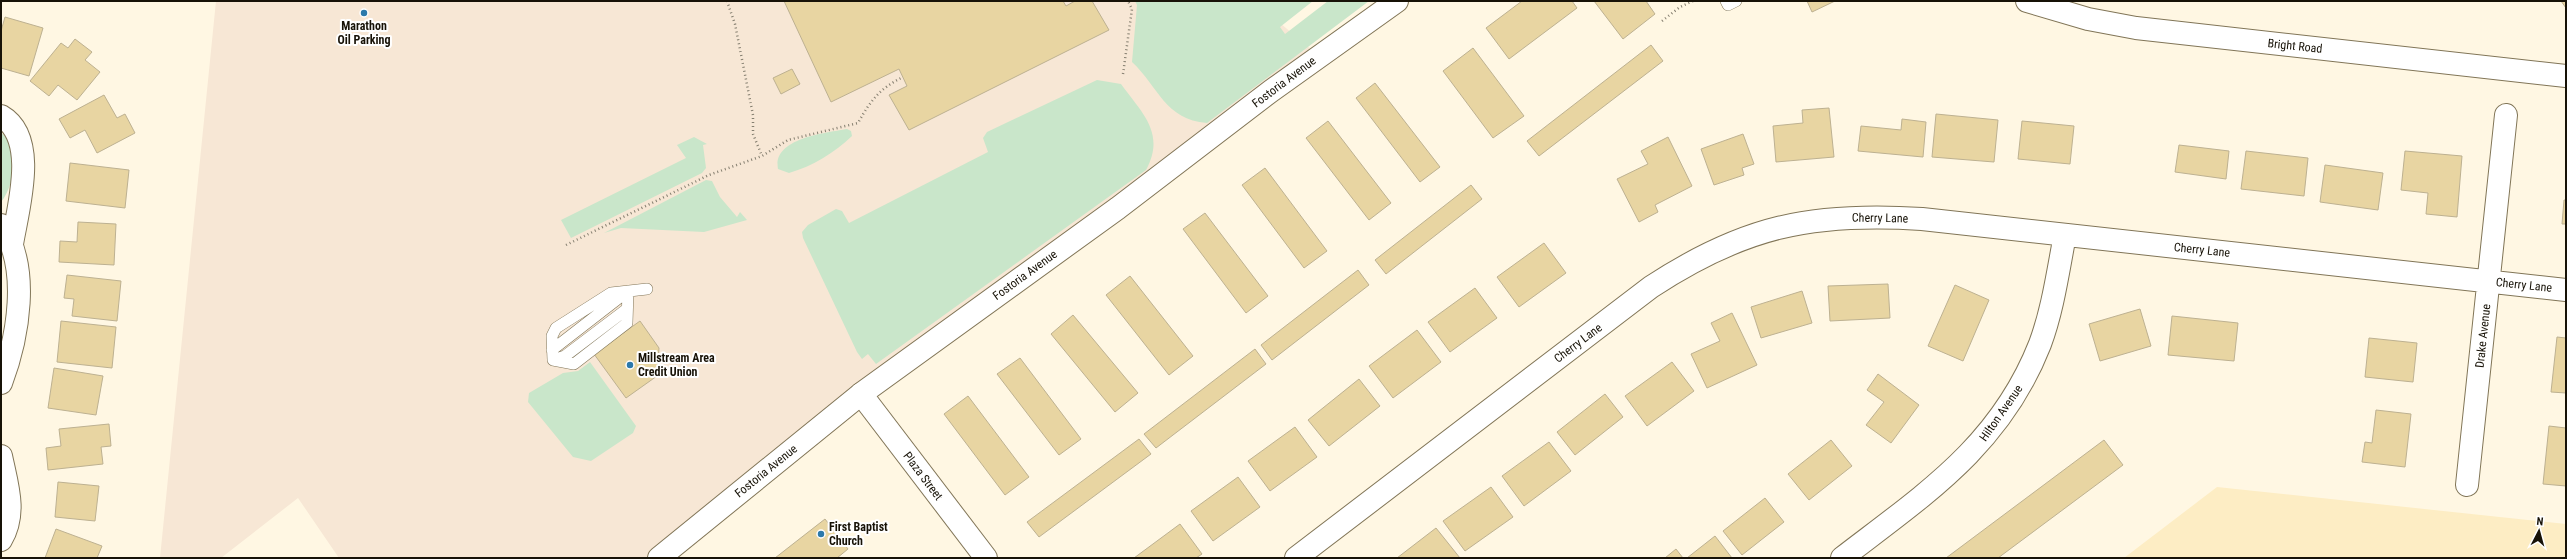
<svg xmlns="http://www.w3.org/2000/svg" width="2567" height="559" font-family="'Roboto Condensed',sans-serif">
	<rect width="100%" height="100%" fill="#fff7e3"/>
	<path fill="#fdedc4" d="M2217,487L2566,524V558H2124Z"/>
	<path fill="#f7e7d5" d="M216,1H1283L1280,23L1319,56L661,558H339L298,498L221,558H160Z"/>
	<path fill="#c9e6ca" d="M1135,1H1313L1280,27L1285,34L1328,1H1369L1207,123C1165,120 1158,86 1132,62L1137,5Z
		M1097,80L1121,84C1142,113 1166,133 1146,170L876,364L868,354L862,359L857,352L803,238L802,232L808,225L836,209L842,211L849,223L988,152L983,138L987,132Z
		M847,129L851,131L852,136C834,153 813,166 789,173L778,169C772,138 826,133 847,129Z
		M1,133C22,146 14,187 1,202Z
		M694,137L707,144L703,145L706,168L702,173L571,238L561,220L686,158L677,145Z
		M706,180L712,181L720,197L737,217L740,212L747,220L704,232L621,228L604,233Z
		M590,362L636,426L633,433L591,461L573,457L528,402L529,393L563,373L578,371Z"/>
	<path fill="#e8d5a2" stroke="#bdb191" d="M784,1H1063L1066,6L1075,1H1092L1109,30L909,130L889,95L907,86L899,69L831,102Z
		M1522,1H1572L1577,8L1509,59L1486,28Z
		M1594,1H1646L1655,14L1623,39Z
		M1807,1H1835L1812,12Z
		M2561,1H2566V8Z
		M5,17L43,28L29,76L1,68V31Z
		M75,39L92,52L85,60L100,72L77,100L58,85L49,96L30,81L61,43L68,48Z
		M1651,45L1663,61L1539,156L1527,141Z
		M1473,48L1524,116L1493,138L1443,71Z
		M792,69L800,84L781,94L773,78Z
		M1375,83L1440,167L1420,182L1356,98Z
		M104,95L117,118L125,114L135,133L97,153L85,130L70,138L59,119Z
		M1829,108L1834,157L1776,162L1773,126L1803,123L1802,110Z
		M1936,114L1998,120L1994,162L1932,157Z
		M1902,119L1926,122L1923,157L1858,151L1861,126L1901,130Z
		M1328,121L1391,203L1369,220L1306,138Z
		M2022,121L2074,126L2070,164L2018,159Z
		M1743,134L1754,164L1742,168L1744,175L1714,185L1701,149Z
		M1668,137L1692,186L1655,205L1658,212L1639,222L1617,179L1648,164L1641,151Z
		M2179,145L2229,151L2226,179L2175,172Z
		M2246,151L2308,158L2304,196L2241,189Z
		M2405,151L2462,156L2457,217L2426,214L2428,193L2401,190Z
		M70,163L129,170L125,208L66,201Z
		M2325,165L2383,173L2378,210L2320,202Z
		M1265,168L1327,251L1304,268L1242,185Z
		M1471,185L1482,199L1386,274L1375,260Z
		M2564,200H2566V224H2562Z
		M1205,213L1268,296L1246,313L1183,229Z
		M78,222L116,224L114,265L59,262L60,241L77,242Z
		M1544,243L1566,273L1519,307L1497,277Z
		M1358,270L1369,285L1272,360L1261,345Z
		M67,275L121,281L117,321L72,316L74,299L64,298Z
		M1130,276L1193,356L1169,375L1106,295Z
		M1888,284L1890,318L1830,321L1828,286Z
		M1955,285L1989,300L1963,361L1928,346Z
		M1475,288L1497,318L1450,352L1428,322Z
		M1802,291L1812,323L1761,338L1751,307Z
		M2140,309L2151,346L2100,361L2089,324Z
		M1732,313L1757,365L1707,388L1691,354L1720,341L1711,323Z
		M1073,315L1138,393L1115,412L1051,334Z
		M2172,316L2238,323L2234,361L2168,355Z
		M61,321L116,327L112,368L57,362Z
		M640,321L659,348L657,376L626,398L594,354Z
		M1417,330L1441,362L1393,398L1369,366Z
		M2557,337L2566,338V393L2551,392Z
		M2369,338L2417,343L2413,382L2365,377Z
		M1255,349L1266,364L1156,448L1144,434Z
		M1020,358L1081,439L1059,455L997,374Z
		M1672,362L1694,391L1647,426L1625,396Z
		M54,368L103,376L96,415L48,408Z
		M1878,374L1919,405L1891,443L1866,425L1884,402L1867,390Z
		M1359,379L1380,406L1329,446L1308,420Z
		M1605,394L1623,417L1575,455L1557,432Z
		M968,396L1029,477L1005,495L944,414Z
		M2376,410L2411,414L2405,467L2362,462L2365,442L2372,443Z
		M109,424L111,446L101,447L103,464L48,470L46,448L61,446L59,429Z
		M2549,426L2566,428V486L2543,484Z
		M1295,427L1317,457L1270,491L1248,461Z
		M1139,439L1151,454L1039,537L1027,522Z
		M1831,440L1852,466L1809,500L1788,474Z
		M2104,440L2123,465L1998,558H1946Z
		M1549,442L1571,471L1524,506L1502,476Z
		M1238,477L1260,507L1213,541L1191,511Z
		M58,482L99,486L95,521L55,517Z
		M1491,487L1513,517L1465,551L1443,521Z
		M1765,498L1784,522L1742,555L1723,531Z
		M825,519L848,549L837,558H775Z
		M1180,524L1202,554L1196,558H1134Z
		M1436,528L1460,558H1397Z
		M56,529L102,546L97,558H45Z
		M1715,536L1732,558H1687Z
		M1676,549L1683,558H1665Z"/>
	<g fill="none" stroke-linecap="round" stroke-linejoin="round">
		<g stroke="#817557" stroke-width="12">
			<path id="service" d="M1726,1L1728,5L1736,1
				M552,350L628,291
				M553,360L552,336L556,328L611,293L647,289
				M553,360L574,364L627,323L628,291
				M554,360L565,356L627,309"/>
		</g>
		<g stroke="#817557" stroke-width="24">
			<path id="minor" d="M1,116C39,138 18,208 12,244
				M1,225C31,267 18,338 1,383
				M1,456C7,485 17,513 1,540
				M2467,485L2506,115
				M1296,558L1651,287C1744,226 1812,212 1922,219L2566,290
				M1842,558C1925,494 2000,446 2040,344C2053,309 2058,271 2065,235"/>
		</g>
		<g stroke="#817557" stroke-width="24">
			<path id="tertiary" d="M861,394L986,558"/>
		</g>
		<g stroke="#817557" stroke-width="24">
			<path id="secondary" d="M2027,1L2088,19L2136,28L2566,76"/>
		</g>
		<g stroke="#817557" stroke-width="24">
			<path id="primary" d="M659,558L861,394L1118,208L1271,91L1397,1"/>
		</g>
		<path stroke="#857f70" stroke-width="2.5" stroke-dasharray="1 3" stroke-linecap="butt" d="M727,1L735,24L753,115V134L762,156
			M1662,21L1680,7L1693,1
			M1123,74L1132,9L1128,1
			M566,245L709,175L762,156L788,140L858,123C871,100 879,89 903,77"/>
		<use href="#service" stroke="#fff" stroke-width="11"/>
		<use href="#minor" stroke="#fff" stroke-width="22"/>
		<use href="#tertiary" stroke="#fff" stroke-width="22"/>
		<use href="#secondary" stroke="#fff" stroke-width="22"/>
		<use href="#primary" stroke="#fff" stroke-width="22"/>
	</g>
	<g fill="#2b79ab" stroke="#fff" stroke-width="1.5">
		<circle cx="364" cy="13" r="4"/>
		<circle cx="630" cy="365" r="4"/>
		<circle cx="821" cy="534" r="4"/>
	</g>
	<g text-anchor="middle" stroke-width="4" stroke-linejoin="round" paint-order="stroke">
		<g font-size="12" font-weight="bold" fill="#171207" stroke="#fff" text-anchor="start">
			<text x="364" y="30" text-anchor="middle">Marathon<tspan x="364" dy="14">Oil Parking</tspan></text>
			<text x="638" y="362">Millstream Area<tspan x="638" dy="14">Credit Union</tspan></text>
			<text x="829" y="531">First Baptist<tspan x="829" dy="14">Church</tspan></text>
		</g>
		<g font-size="12" fill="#171207" stroke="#fff">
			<text transform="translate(2295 46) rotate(6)" y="4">Bright Road</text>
			<text transform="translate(1284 82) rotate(-37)" y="4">Fostoria Avenue</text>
			<text transform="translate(1880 218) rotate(1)" y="4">Cherry Lane</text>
			<text transform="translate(2202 250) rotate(6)" y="4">Cherry Lane</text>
			<text transform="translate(1025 275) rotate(-36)" y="4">Fostoria Avenue</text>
			<text transform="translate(2524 285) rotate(6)" y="4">Cherry Lane</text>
			<text transform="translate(2483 336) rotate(-84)" y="4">Drake Avenue</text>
			<text transform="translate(1578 343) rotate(-37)" y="4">Cherry Lane</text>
			<text transform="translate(2001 413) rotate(-55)" y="4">Hilton Avenue</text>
			<text transform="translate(766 471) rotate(-39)" y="4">Fostoria Avenue</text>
			<text transform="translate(923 476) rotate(53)" y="4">Plaza Street</text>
		</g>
	</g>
	<rect width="2567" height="559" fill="none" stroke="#171207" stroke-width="4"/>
	<g transform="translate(2539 531) rotate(6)" stroke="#ffffff" stroke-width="3" paint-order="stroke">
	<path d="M0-3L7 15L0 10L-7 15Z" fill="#171207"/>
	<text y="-6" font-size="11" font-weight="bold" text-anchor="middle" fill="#171207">N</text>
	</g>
</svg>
